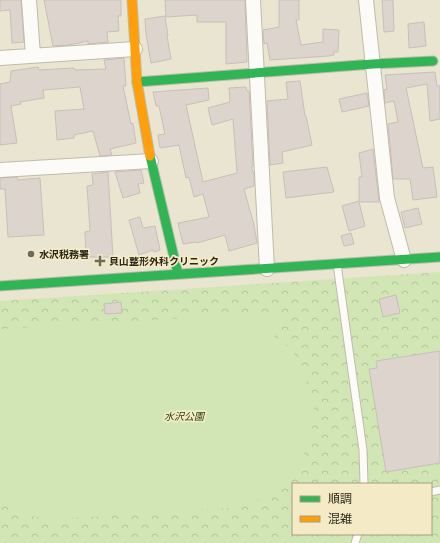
<svg xmlns="http://www.w3.org/2000/svg" width="440" height="543" font-family="Literata,'Noto Sans JP',serif">
	<defs>
		<pattern id="park-crowns" width="20" height="18" patternUnits="userSpaceOnUse"><rect width="20" height="18" fill="#d1e6b4"/><path d="M2 6a3 3 0 1 1 6 0M12 15a3 3 0 1 1 6 0" fill="none" stroke="#b4c59a"/></pattern>
	</defs>
	<rect width="100%" height="100%" fill="#eae5d0"/>
	<path fill="url(#park-crowns)" fill-rule="evenodd" d="M440,272V543H0V301ZM293,484H431V534H293Z"/>
	<path fill="#d1e6b4" d="M289,312L274,336L291,349L301,364L314,405L312,432L297,471L265,497L243,507L58,519C37,519 17,514 0,501V329Z"/>
	<path fill="#ddd4cd" stroke="#c8bfb9" d="M0,0H21L24,42L12,43L10,10L0,11Z
		M44,0H121V16H118L119,31L107,32L108,42L88,44V41L69,45L53,46Z
		M165,0H245L247,62L226,64V22H197V15L166,17Z
		M279,0H299V20H296L301,45L323,42V29L339,30L338,52H334V55L329,56L270,60L267,43L264,44L263,30L279,27Z
		M382,0H393L394,31L384,32Z
		M165,16L168,36H167L171,59L151,63L146,34L145,19Z
		M424,22L426,46L409,48L408,24Z
		M124,58L126,86H123L131,124L133,123L136,143L110,149L112,155L100,156L93,131L74,135V138L57,140L55,111L84,109L80,87L43,90L44,98L20,102L21,104L11,106L17,143L0,145V84L10,82L11,71L38,67L39,70L74,68L75,70L106,69L104,60Z
		M435,72L437,86H440V119L430,121L427,84L406,88L423,168L433,167L437,197L413,200L410,179H394L393,178L388,124L398,122L394,101L385,103L384,90L387,89L385,75Z
		M300,81L305,116H306L312,145L282,152L283,163L270,165L267,101L288,99L286,82Z
		M246,87L247,91H249L253,167H251L254,174V186L244,189L254,225L257,243L229,251L225,235L197,243L196,242L183,244L178,223L209,217L203,194L194,197L189,177L186,178L179,145L160,148L158,135L165,134L159,106H156L153,92L208,88L209,100L186,105L203,182L237,173L233,119L212,125L208,108L230,102L229,88Z
		M367,93L369,106L342,112L339,99Z
		M373,149L379,202H359L365,226L349,231L342,206L359,201V177H362L359,153Z
		M327,167L334,192L286,198L283,172Z
		M141,170L144,183L138,184L140,193L123,198L115,172Z
		M108,172L113,257H86L85,232L90,231L87,186L93,185L92,174Z
		M17,177L18,180L40,178L44,235L8,237L5,189H0V178Z
		M418,208L422,224L405,228L401,212Z
		M140,217L143,228L155,226L160,250L154,252L153,250L139,255L129,220Z
		M351,233L354,244L344,246L341,236Z
		M396,295L400,313L383,317L379,299Z
		M121,302L122,313L105,314L104,304Z
		M440,351V463L386,472L369,369L377,368L376,361Z"/>
	<g fill="none" stroke-linecap="round" stroke-linejoin="round">
		<g stroke="#bfbbab" stroke-width="9">
			<path id="lane" d="M337,264L363,450L364,484
				M431,492L440,490
				M355,543L358,534"/>
		</g>
		<g stroke="#bfbbab" stroke-width="16">
			<path id="street" d="M29,0L33,55
				M253,0L267,269
				M366,0L387,198L404,260
				M0,58L135,49
				M0,170L151,161"/>
		</g>
		<g stroke="#bfbbab" stroke-width="11">
			<path id="fast" d="M137,82L373,64L433,61
				M150,156L178,274
				M0,286L440,257"/>
		</g>
		<g stroke="#bfbbab" stroke-width="11">
			<path id="slow" d="M132,0L137,82L150,156"/>
		</g>
		<use href="#lane" stroke="#fcfbf8" stroke-width="7"/>
		<use href="#street" stroke="#fcfbf8" stroke-width="14"/>
		<use href="#fast" stroke="#30b455" stroke-width="9"/>
		<use href="#slow" stroke="#ff9f0a" stroke-width="9"/>
	</g>
	<g fill="#6e6a5a" stroke="#f4ebc6" stroke-width="1.5">
		<circle cx="31" cy="254" r="4"/>
		<path d="M98 255h4v4h4v4h-4v4h-4v-4h-4v-4h4z"/>
	</g>
	<g text-anchor="middle" stroke-width="3.5" stroke-linejoin="round" paint-order="stroke">
		<g font-size="10" font-weight="bold" fill="#2b281a" stroke="#f4ebc6" text-anchor="start">
			<text x="39" y="258">水沢税務署</text>
			<text x="109" y="265">貝山整形外科クリニック</text>
		</g>
		<g font-size="10" font-style="italic" fill="#28410e" stroke="#f4ebc6">
			<text x="184" y="420">水沢公園</text>
		</g>
	</g>
	<rect x="292" y="483" width="140" height="52" fill="#f4ebc6" stroke="#a49d81"/>
	<rect x="300" y="496" width="20" height="6" fill="#30b455" stroke="#a49d81"/>
	<text x="328" y="503" font-size="12" fill="#2b281a">順調</text>
	<rect x="300" y="516" width="20" height="6" fill="#ff9f0a" stroke="#a49d81"/>
	<text x="328" y="523" font-size="12" fill="#2b281a">混雑</text>
</svg>
